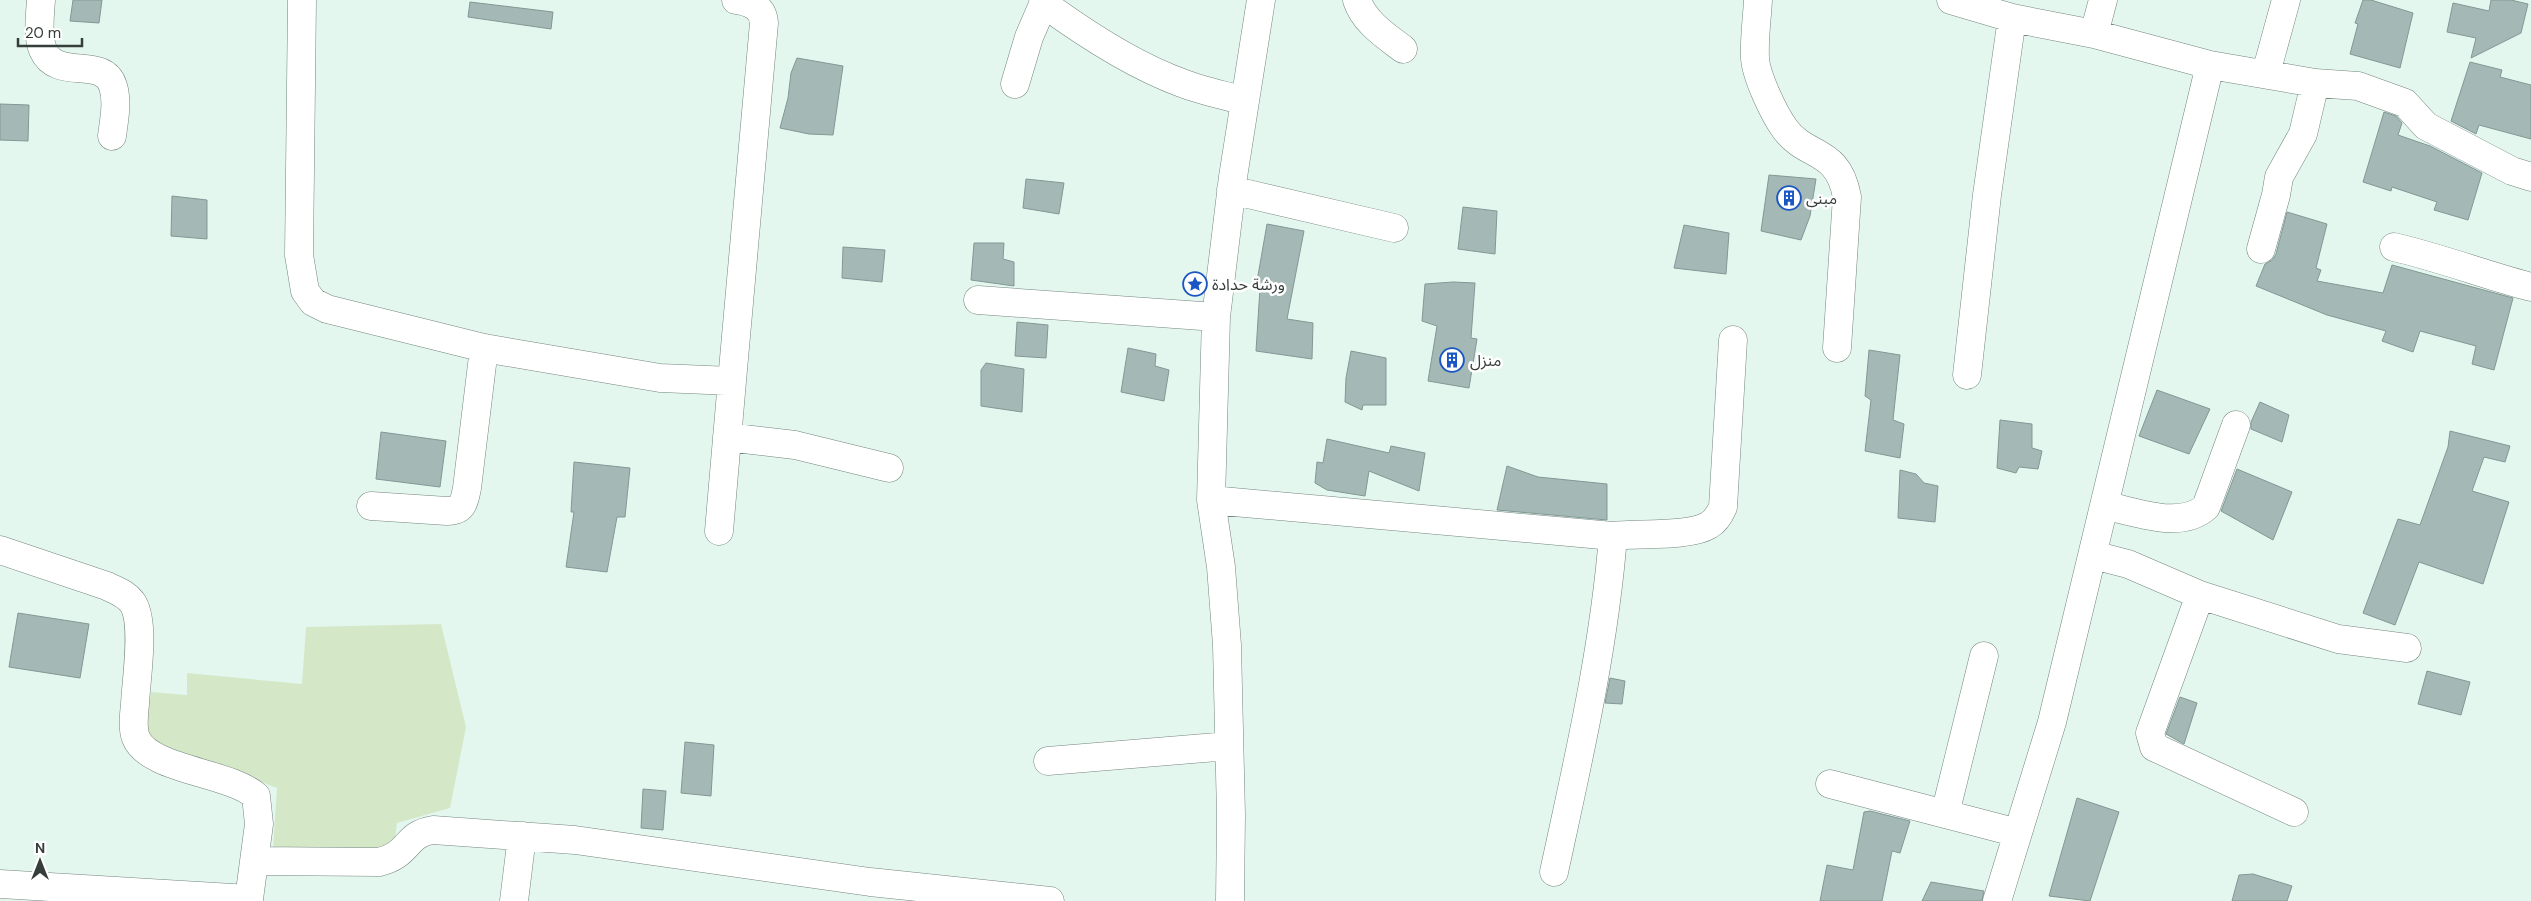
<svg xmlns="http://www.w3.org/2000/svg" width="2531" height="901" font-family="'DM Sans','Noto Sans Arabic',sans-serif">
	<rect width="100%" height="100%" fill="#e4f7ef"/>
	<path fill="#d4e8c8" d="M441,624L466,727L450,808L397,823L394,849H273L277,788L144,738L151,692L187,695V673L302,684L306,627Z"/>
	<path fill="#a4b8b6" stroke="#839795" d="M73,0H102L99,23L70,21Z
		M2363,0H2371L2413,13L2400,68L2350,54L2358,24L2355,23Z
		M2491,0H2511L2528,4L2521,33L2471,58L2476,38L2447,32L2453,3L2489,11Z
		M470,2L553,12L551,29L468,17Z
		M797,58L843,66L833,135L809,134L780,128L788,98L791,73Z
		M2470,62L2502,70L2500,77L2531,85V139L2479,125L2476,134L2451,121Z
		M0,104L29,105L28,141L0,140Z
		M2384,112L2396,116L2402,123L2398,135L2430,146L2482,173L2468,220L2434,210L2437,202L2392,187L2391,191L2363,182Z
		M1769,175L1816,179L1810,216L1801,240L1761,231Z
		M1026,179L1064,183L1059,214L1023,208Z
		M172,196L207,200V239L171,236Z
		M1463,207L1497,211L1495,254L1458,249Z
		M2287,212L2327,224L2316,268L2321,270L2317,281L2383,293L2392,265L2513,298L2494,370L2472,364L2476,346L2420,331L2413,352L2382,341L2386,331L2327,315L2256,286L2265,264L2272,260L2276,254Z
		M1267,224L1304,231L1287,319L1313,323L1312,359L1256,351L1260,288L1256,287Z
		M1684,225L1729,233L1726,274L1674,268Z
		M974,243H1004L1003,259L1014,262V286L971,280Z
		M843,247L885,250L882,282L842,278Z
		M1453,282L1475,283L1471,338L1477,339L1469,388L1428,381L1437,326L1422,321L1425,284Z
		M1017,322L1048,325L1046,358L1015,356Z
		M1128,348L1156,354L1155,366L1169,370L1164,401L1121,392Z
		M1869,350L1900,355L1893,420L1904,424L1900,458L1865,451L1871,400L1865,396Z
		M1351,351L1386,358V405H1363L1362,410L1345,402L1346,378Z
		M986,363L1024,369L1022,412L981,406V370Z
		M2157,390L2210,409L2189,454L2139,436Z
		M2260,402L2289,415L2282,442L2251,429V422Z
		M2000,420L2032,424V448L2042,451L2038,469L2019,467L2016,473L1997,468Z
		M2450,431L2510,446L2505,462L2484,457L2472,491L2509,502L2483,584L2419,562L2395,625L2363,613L2398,519L2420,525L2448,447Z
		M381,432L446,441L440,487L376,479Z
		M1327,439L1389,453L1391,446L1425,453L1419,491L1369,471L1365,496L1327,490L1315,483L1317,462L1323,463Z
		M574,462L630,468L625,517H617L607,572L566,567L574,512H571Z
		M1507,466L1538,477L1607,484V520L1497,510Z
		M2237,469L2292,492L2273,540L2221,511Z
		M1900,470L1916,474L1924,483L1938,486L1935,522L1898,518Z
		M18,613L89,624L80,678L9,667Z
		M2427,671L2470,682L2461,715L2418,704Z
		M1610,678L1625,681L1622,704L1605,703Z
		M2180,697L2197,703L2184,744L2166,734Z
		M685,742L714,745L711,796L681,793Z
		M643,789L666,791L663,830L641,828Z
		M2077,798L2119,812L2090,901L2049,896Z
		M1870,811L1910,821L1900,853L1892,851L1882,901H1820L1827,865L1853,870L1864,812Z
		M2253,874L2292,886L2287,901H2232L2239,875Z
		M1931,882L1984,891L1982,901H1922Z"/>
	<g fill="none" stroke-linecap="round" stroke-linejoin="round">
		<g stroke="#74857f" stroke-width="29">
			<path id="minor" d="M41,0C40,15 37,36 43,50C57,82 103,55 113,86C118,102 114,120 112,136
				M302,0L299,255L305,291L313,302L327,309L484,348L660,378L732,381L764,23C763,7 750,2 736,0
				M1357,0C1364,22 1386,36 1403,49
				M1758,0C1757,19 1754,39 1755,58C1756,76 1774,114 1785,129C1807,159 1838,147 1847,197L1837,348
				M1951,0L2012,18L2094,34L2210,65L2315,83L2358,86L2405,103L2426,126L2512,171L2531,177
				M1043,3C1084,33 1135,66 1182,83C1202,91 1224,95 1245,101
				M2094,34L2103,0
				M2266,73L2286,0
				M1015,84L1029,37L1045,0
				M1231,190L1394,228
				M2394,247C2441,258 2485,275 2531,287
				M2261,249L2276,195L2279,177L2303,134L2315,83
				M978,300L1216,317
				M1967,375L1987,195L2012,18
				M727,437L795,445L889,468
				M1211,500L1613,536C1604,650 1578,761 1554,872
				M371,506L447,511C463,511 464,503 467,488L484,348
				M2106,506C2137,512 2180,530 2206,507L2236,425
				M719,531L732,381
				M1613,536C1638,533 1690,537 1709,525C1716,521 1720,514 1723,507L1733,340
				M0,550L107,586C117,591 125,593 132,602C146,621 136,680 135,704C134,715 132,728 136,738C149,770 229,772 256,796L259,824L249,899
				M2093,555L2128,564L2200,595L2338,639L2407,648
				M2200,595L2150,733L2154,747L2294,812
				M1048,761L1229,746
				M1830,784L2018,833
				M1945,814L1984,656
				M255,861L379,862C410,855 405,834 433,830L575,840L870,882L1050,901
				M0,884L249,899V901
				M514,901L522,836
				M1230,901L1231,815L1227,645L1221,567L1211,500L1216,317L1233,177L1261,0
				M1997,901L2052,722L2210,65"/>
		</g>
		<use href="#minor" stroke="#fff" stroke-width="28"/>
	</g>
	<defs>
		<g id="building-ring" transform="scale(1.25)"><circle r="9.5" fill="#fff" stroke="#1a57c2" stroke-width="1.5"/><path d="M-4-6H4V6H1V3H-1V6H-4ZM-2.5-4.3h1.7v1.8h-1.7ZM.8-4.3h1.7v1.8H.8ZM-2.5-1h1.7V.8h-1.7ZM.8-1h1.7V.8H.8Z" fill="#1a57c2"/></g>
		<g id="sight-ring" transform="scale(1.25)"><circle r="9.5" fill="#fff" stroke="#1a57c2" stroke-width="1.5"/><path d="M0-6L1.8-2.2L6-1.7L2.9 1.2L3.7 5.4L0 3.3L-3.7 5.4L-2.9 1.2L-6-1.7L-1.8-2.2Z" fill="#1a57c2"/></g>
	</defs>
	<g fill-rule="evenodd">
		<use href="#building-ring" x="1789" y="198"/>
		<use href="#sight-ring" x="1195" y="284"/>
		<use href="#building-ring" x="1452" y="360"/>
	</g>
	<g text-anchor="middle" stroke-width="5" stroke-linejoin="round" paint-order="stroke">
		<g font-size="16" fill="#363e3b" stroke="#fff" text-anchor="start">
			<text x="1806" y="204">مبنى</text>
			<text x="1212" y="290">ورشة حدادة</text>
			<text x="1470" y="366">منزل</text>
		</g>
	</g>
	<g transform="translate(40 861)" stroke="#ffffff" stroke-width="4" paint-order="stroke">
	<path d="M0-4L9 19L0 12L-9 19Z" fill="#363e3b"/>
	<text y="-8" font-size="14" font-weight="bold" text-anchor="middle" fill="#363e3b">N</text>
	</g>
	<path d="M18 38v8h64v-8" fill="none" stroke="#363e3b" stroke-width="2.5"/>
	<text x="25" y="38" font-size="15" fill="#363e3b" stroke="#ffffff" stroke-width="4" paint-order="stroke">20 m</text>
</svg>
